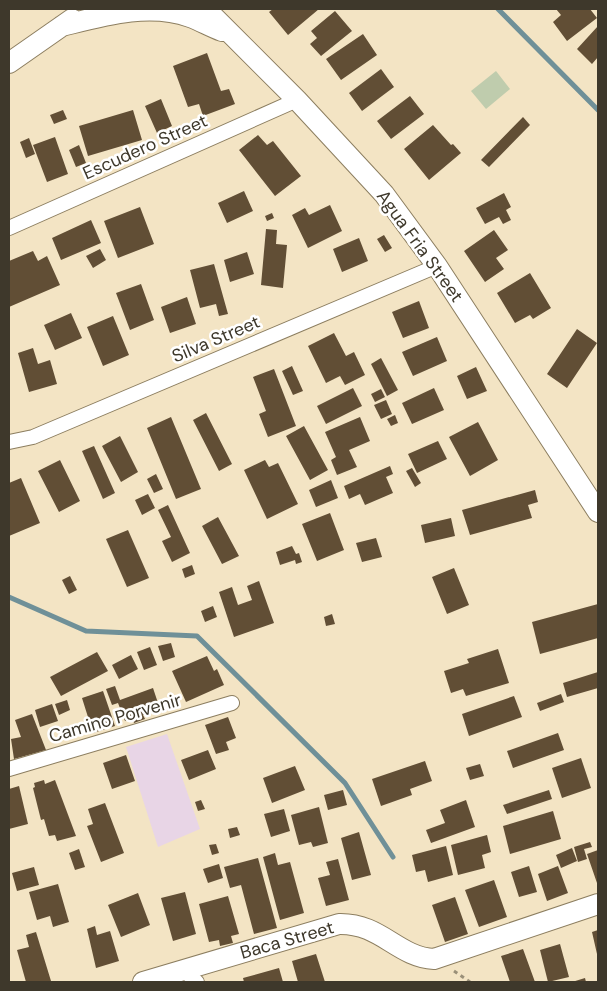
<svg xmlns="http://www.w3.org/2000/svg" width="607" height="991" font-family="'DM Sans',sans-serif">
	<rect width="100%" height="100%" fill="#f3e4c4"/>
	<path fill="#e8d5e6" d="M167,734L200,829L158,847L126,747Z"/>
	<path fill="#bfccad" d="M496,71L510,89L486,109L471,91Z"/>
	<g fill="none" stroke-linecap="round" stroke-linejoin="round">
		<path stroke="#6f9098" stroke-width="5" d="M498,9L598,110
			M9,597L86,631L197,636L345,783L393,857"/>
	</g>
	<path fill="#614e35" d="M273,9H319L288,35L269,12Z
		M556,9H590L597,18L567,41L553,22L561,15Z
		M335,11L352,31L321,56L310,44L317,38L311,31Z
		M598,26V57L592,64L577,49Z
		M363,34L377,55L341,80L326,59Z
		M207,53L221,91L229,89L235,104L203,116L199,104L188,107L173,66Z
		M381,69L394,87L362,111L349,93Z
		M410,96L424,114L391,139L377,121Z
		M161,99L172,126L157,133L145,106Z
		M63,110L67,119L54,124L50,115Z
		M133,110L142,140L88,156L79,126Z
		M523,117L530,125L489,167L481,160Z
		M188,123L191,130L184,134L181,126Z
		M433,125L451,145L453,144L461,153L429,180L404,149Z
		M258,135L267,145L273,141L301,176L275,196L239,150Z
		M55,137L68,174L47,182L33,145Z
		M29,138L35,154L26,158L20,142Z
		M79,145L86,163L76,167L69,150Z
		M244,191L253,211L227,223L218,203Z
		M504,193L511,207L506,210L511,220L503,224L499,217L485,224L476,208Z
		M330,205L342,231L308,248L292,215L305,208L309,215Z
		M140,207L154,244L118,258L104,221Z
		M272,213L274,218L267,221L265,216Z
		M91,220L101,243L61,260L52,238Z
		M266,229L277,230L276,244L287,245L283,288L261,285Z
		M494,230L508,250L496,258L504,269L485,282L464,251Z
		M384,235L392,248L385,252L377,239Z
		M359,238L368,261L342,272L333,249Z
		M100,249L106,260L93,268L86,256Z
		M33,251L38,261L47,256L60,285L9,307V261Z
		M247,252L254,274L230,282L224,260Z
		M214,264L228,314L219,316L216,304L200,308L190,270Z
		M530,273L551,308L533,319L530,315L515,323L497,293Z
		M141,284L154,320L130,330L116,293Z
		M187,297L196,324L170,333L161,307Z
		M419,301L429,328L403,338L392,312Z
		M71,313L82,338L55,350L44,325Z
		M113,316L129,355L103,366L87,327Z
		M577,329L597,343L567,388L547,374Z
		M334,333L346,356L354,352L365,375L345,385L340,376L326,383L308,346Z
		M437,337L447,361L413,376L402,352Z
		M33,348L38,364L50,360L57,384L29,392L18,353Z
		M381,358L398,390L387,396L371,364Z
		M292,366L303,391L293,395L282,371Z
		M476,367L487,391L467,399L457,376Z
		M274,369L296,426L268,437L259,414L266,411L253,377Z
		M353,388L362,406L326,424L317,406Z
		M434,388L444,410L412,424L402,403Z
		M381,389L385,397L375,402L371,394Z
		M386,400L392,414L381,419L374,405Z
		M206,413L232,464L219,471L193,420Z
		M395,415L398,423L391,426L387,419Z
		M171,417L201,489L176,499L147,428Z
		M360,417L370,441L349,450L357,467L337,475L331,460L336,457L325,432Z
		M478,422L498,460L470,476L449,437Z
		M304,426L328,470L310,480L286,436Z
		M120,436L138,472L121,482L102,446Z
		M438,441L447,459L417,473L408,454Z
		M94,446L115,493L103,499L82,451Z
		M60,460L80,501L59,512L38,471Z
		M265,460L269,467L278,463L298,504L267,519L244,470Z
		M390,466L393,474L386,477L393,493L365,505L360,494L349,499L344,486Z
		M412,468L421,483L415,487L406,471Z
		M156,474L163,489L154,493L147,479Z
		M21,478L40,523L9,536V483Z
		M331,480L338,498L316,507L309,490Z
		M535,490L538,502L528,505L532,518L470,535L462,510Z
		M148,494L155,508L142,515L135,500Z
		M168,505L190,553L172,562L162,541L171,537L158,510Z
		M330,513L344,550L317,561L302,524Z
		M218,517L239,556L222,564L202,526Z
		M451,518L455,536L425,543L421,525Z
		M128,530L149,578L127,587L106,539Z
		M376,538L382,557L362,562L356,543Z
		M292,546L296,554L299,553L302,562L296,564L295,560L280,565L276,552Z
		M192,565L195,574L185,578L182,569Z
		M454,568L469,605L447,614L432,577Z
		M70,576L77,590L69,594L62,580Z
		M259,581L274,623L234,637L219,592L232,587L238,605L252,600L247,586Z
		M598,604V638L540,654L532,622Z
		M213,606L217,617L205,622L201,611Z
		M332,614L335,624L326,626L324,617Z
		M171,643L175,657L163,661L158,646Z
		M150,647L157,665L144,670L137,652Z
		M498,649L509,683L466,696L463,689L451,693L444,671L469,663L467,659Z
		M97,652L108,671L61,696L50,677Z
		M131,655L138,669L119,679L112,665Z
		M207,656L214,671L217,669L224,685L186,702L172,671Z
		M598,672V688L567,697L563,683Z
		M115,686L120,700L153,688L159,706L147,710L148,713L143,715L145,719L134,723L133,719L125,721L118,703L112,705L106,689Z
		M103,691L115,726L93,733L82,698Z
		M561,694L564,702L540,711L537,703Z
		M514,696L522,717L469,736L462,714Z
		M67,700L70,710L59,715L55,704Z
		M52,704L58,721L40,727L35,710Z
		M32,714L46,750L14,759L11,739L21,737L15,720Z
		M228,717L236,738L226,742L229,750L216,754L205,725Z
		M558,733L564,750L513,768L507,751Z
		M208,750L216,769L189,780L181,760Z
		M126,755L135,781L112,789L103,763Z
		M581,758L591,788L562,798L552,768Z
		M425,761L432,781L410,789L412,795L381,806L372,779Z
		M480,764L484,776L470,780L466,768Z
		M295,766L305,790L272,803L263,778Z
		M44,780L45,784L55,780L76,836L57,841L55,835L49,836L44,819L41,820L33,788L35,787L34,783Z
		M19,786L28,824L9,829V789Z
		M343,790L347,805L328,810L324,795Z
		M549,790L552,799L507,814L503,805Z
		M201,800L205,809L198,811L195,802Z
		M466,800L475,827L431,843L426,830L445,823L440,810Z
		M105,803L124,853L101,862L87,826L93,824L88,809Z
		M319,807L328,843L313,847L311,842L299,845L291,815Z
		M284,809L290,831L271,837L264,814Z
		M553,811L561,839L510,854L503,826Z
		M237,827L240,835L230,838L228,829Z
		M359,832L371,875L352,880L341,838Z
		M487,835L491,852L482,855L485,868L458,875L451,845Z
		M590,842L592,847L584,849L587,859L578,862L574,847Z
		M216,844L219,853L212,855L209,845Z
		M446,846L453,875L428,882L425,870L416,872L412,855Z
		M572,848L577,861L561,868L556,855Z
		M79,849L85,867L75,870L69,853Z
		M598,850V882L597,883L587,854Z
		M275,853L278,865L290,862L304,913L280,920L263,857Z
		M258,858L277,928L254,934L241,885L230,888L224,867Z
		M338,859L349,900L326,906L318,878L330,875L326,862Z
		M219,864L223,878L208,883L203,869Z
		M529,866L537,892L519,897L511,872Z
		M558,866L568,893L547,901L538,874Z
		M34,867L39,885L17,891L12,873Z
		M494,880L507,917L479,927L465,890Z
		M58,884L69,922L53,927L50,916L37,920L29,892Z
		M185,892L196,934L173,941L161,898Z
		M138,893L150,925L121,937L108,905Z
		M228,896L239,934L231,936L233,943L220,946L219,940L209,942L199,904Z
		M455,897L468,934L445,942L432,905Z
		M95,926L97,935L110,931L119,961L96,968L87,929Z
		M598,930V954H597L592,932Z
		M36,932L51,981L48,982H26L17,950L29,947L26,935Z
		M560,944L569,977L548,982L540,950Z
		M523,949L535,982H510L501,956Z
		M316,954L325,982H298L292,961Z
		M279,968L283,982H244L243,978Z
		M585,978L586,982H572Z"/>
	<g fill="none" stroke-linecap="round" stroke-linejoin="round">
		<g stroke="#8c7e60" stroke-width="16">
			<path id="street" d="M9,228L297,100
				M9,442L33,437L437,266
				M9,769L232,703
				M183,970L197,982"/>
		</g>
		<g stroke="#8c7e60" stroke-width="22">
			<path id="secondary" d="M206,9L297,100L384,194L437,266L598,512
				M62,26C102,16 149,2 190,17C201,21 211,27 222,31
				M9,63L72,19
				M143,982L339,924C381,923 397,957 434,959L598,904"/>
		</g>
		<path stroke="#9a9079" stroke-width="3" stroke-dasharray="4 4" stroke-linecap="butt" d="M454,971L470,982"/>
		<use href="#street" stroke="#fff" stroke-width="14"/>
		<use href="#secondary" stroke="#fff" stroke-width="20"/>
	</g>
	<g text-anchor="middle" stroke-width="5" stroke-linejoin="round" paint-order="stroke">
		<g font-size="18" fill="#3e382b" stroke="#fff">
			<text transform="translate(145 147) rotate(-24)" y="6">Escudero Street</text>
			<text transform="translate(420 246) rotate(54)" y="6">Agua Fria Street</text>
			<text transform="translate(216 339) rotate(-23)" y="6">Silva Street</text>
			<text transform="translate(115 718) rotate(-16)" y="6">Camino Porvenir</text>
			<text transform="translate(287 940) rotate(-16)" y="6">Baca Street</text>
		</g>
	</g>
	<rect width="607" height="991" fill="none" stroke="#3e382b" stroke-width="20"/>
</svg>
